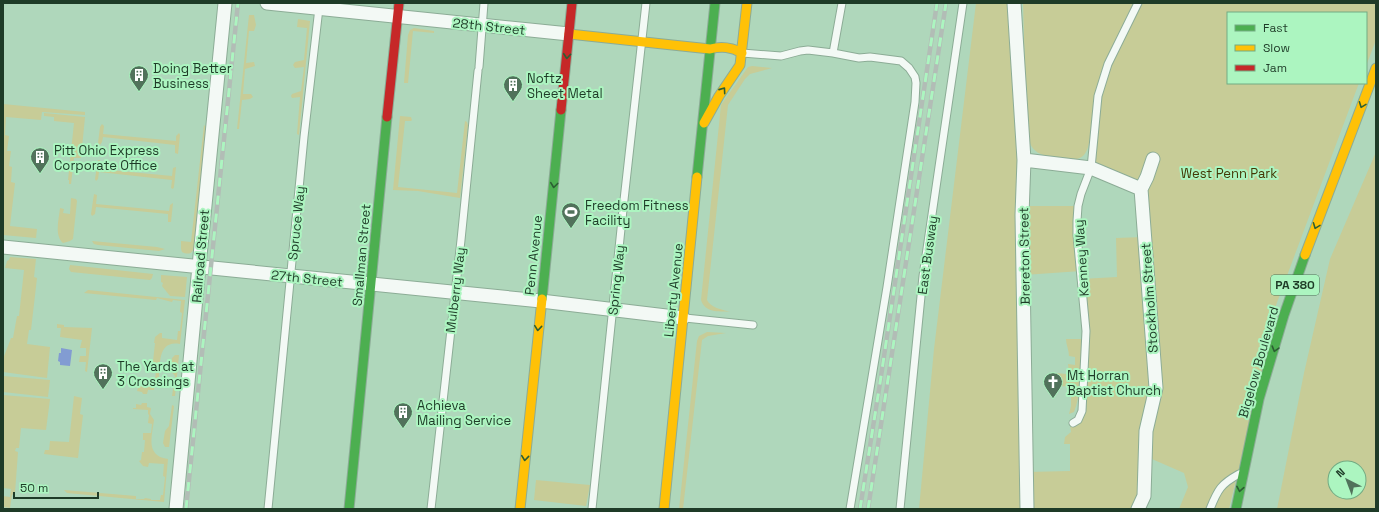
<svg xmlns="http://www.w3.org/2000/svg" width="1379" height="512" font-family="'Space Grotesk',sans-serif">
	<rect width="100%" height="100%" fill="#afd7bb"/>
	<path fill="#c7cc97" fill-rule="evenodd" d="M976,3H1014L1023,206H1078L1081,271L1024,275L1027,472L1070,471V444H1064L1065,437L1071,432L1070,424L1078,420L1086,331L1081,279L1117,277L1116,238L1144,237L1141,189L1091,168L1098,128H1092C1089,139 1090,156 1077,159C1061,157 1036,160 1030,143L1026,107L1023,3H1376V40L1366,66V13H1228V83H1359L1260,348L1267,351L1229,509H1179L1188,487L1184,473L1145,456L1138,509H919L934,349Z
		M249,15H254L256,25L254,31H249L246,63L254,62L255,66L245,69L243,94H251L253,97L250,99L242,100L239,129H237Z
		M298,19L310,21L299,135L297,134L300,97L292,98L291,96L292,94L301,91L304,67L295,68L293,65L295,62L304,60L307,28L297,27Z
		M414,28L434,31V33L413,31L408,83H404L408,35L410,30Z
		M752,66L772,68L750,74L745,79L728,105L707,300C711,308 721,309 730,312C718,311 705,313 701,300L721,105L748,67Z
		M3,104L85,112V115L42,112L41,120L6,117L5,135L9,136L7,151H11L9,166L12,167L11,182L15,183L10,226L37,229L36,238L3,235Z
		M44,113L85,117L81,158H74L71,184H69V180H68L74,123L54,121V117L44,116Z
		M400,116L411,117L412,120L411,121H405L398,187L457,193L465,121L467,122L468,125L460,198L418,191L393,190Z
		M102,124L104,126L103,134L176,141V136L179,133L180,135L178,154L175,153V145L103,137L102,142L100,145L98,143L100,127Z
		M204,125L207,128L195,244C194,252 190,256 182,252L181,249V241L191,242Z
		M1376,152V509H1277L1304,373L1330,259ZM1335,468H1359V492H1335Z
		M98,160H100L99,169L172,176L173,168L176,167L174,187L173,189L171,188L172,180L99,172L98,179L96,181L95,179Z
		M94,194L97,195L96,204L169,211L170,205L173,203L171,222H168V214L96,207L95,214L92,216L91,214Z
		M71,198L76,199L77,201L73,239L70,241L63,243C54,235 59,219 60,208L64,209L63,213L70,214Z
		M92,241L157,247L165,249L159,251L98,245L94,244Z
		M10,257L36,259L34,277L37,278L31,330H29L27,344L50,347L47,378L3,372V359L11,338H13L17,316H19L24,270L5,268L7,261L9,260Z
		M70,265L153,274L152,278L150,280L71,272L69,269Z
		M161,275L187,277L185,297L170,296L162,286L163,283L161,282Z
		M88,290L185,300L180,344C158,340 160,363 159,379L155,382L154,390H148L147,394H143L142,392L137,391L138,388H136V386L151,387L153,380H155L156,371H152L155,343H154L155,337L160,333H162V338L177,340L178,331H180L182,313L180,312L181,301L173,300L172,302L157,298L156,300L84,293Z
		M57,324L64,325V327L92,328L87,372L85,371L86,362H79L80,356H86V348H80L82,340L60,337L61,328H57Z
		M707,332L726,333L708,336L702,340L683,509H679L697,341L699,336Z
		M1066,339H1081C1081,359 1082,394 1074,412L1069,414L1071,406V387C1062,386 1049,387 1053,375L1056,373L1066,374L1069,372L1068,364L1075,365V357L1069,356C1069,350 1066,345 1066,339Z
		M175,355H179L175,396H172L175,376L170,370L172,358Z
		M3,376L50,380L48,397L3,392Z
		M3,395L50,399L46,430L21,428L19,448H16L15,451L18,452L15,493L12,495L10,508L3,507V496L10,497L11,489L3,488Z
		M74,396L82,398L80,414L83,415L78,458L44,454L45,450H49L50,441L69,442Z
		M142,403H147V407L151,408L150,414L154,420C152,436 145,456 168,459L164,502L67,493L64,490L136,496V499H144L145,498L151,499V500H160L161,495H163L165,477L163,476L164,464L149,463L148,467L143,466L139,461L141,460L142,452H144L145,440H143V433H151L152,424L148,423L149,415L148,414V410L133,409V408H136V404L141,405Z
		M172,405L174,406L169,447H165L163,443L165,431L169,426Z
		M536,480L590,485L586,506L534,500Z"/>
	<path fill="#829cd2" d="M61,348L72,350L70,366L60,365V362L58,361L59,353H61Z"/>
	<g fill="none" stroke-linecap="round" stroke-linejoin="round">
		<g stroke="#8cac96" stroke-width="9">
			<path id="lane" d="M742,53L781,56L800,51L808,50L833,53L842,3
				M833,53L859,58L870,57L901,61L909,68L915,77L916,83L915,102L887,287L850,509
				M479,67L484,3
				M685,318L753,325
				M1073,423L1078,420L1082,411L1086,331L1077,235V221L1078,206L1081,194L1091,168L1098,96L1108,64L1138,3
				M268,509L304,137L319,8
				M431,509L461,240L478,71
				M592,509L624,200L646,3
				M900,509L923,276L963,3
				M1210,509C1218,489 1221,484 1239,474"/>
		</g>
		<g stroke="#8cac96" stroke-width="15">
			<path id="street" d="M267,3L569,34
				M1014,3L1024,160L1022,215L1027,509
				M1024,160L1091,168L1141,189
				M3,247L541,301L683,318
				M176,509L199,266L225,3
				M1138,509L1144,496L1146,431L1156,388L1141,189L1147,177L1153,159"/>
		</g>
		<g stroke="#8cac96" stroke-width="11">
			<path id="fast" d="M697,177L715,3
				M542,299L561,110
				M349,509L387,117
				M1236,509L1259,399L1284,315L1305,255"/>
		</g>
		<g stroke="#8cac96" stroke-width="11">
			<path id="slow" d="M569,34L710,49C722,46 731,47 742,53
				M704,123L719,96L740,65L747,3
				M1305,255L1376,68
				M520,509L542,299
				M664,509L697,177"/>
		</g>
		<g stroke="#8cac96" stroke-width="11">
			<path id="jam" d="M561,110L572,3
				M387,117L399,3"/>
		</g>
		<use href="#lane" stroke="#f3f9f5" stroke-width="7"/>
		<use href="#street" stroke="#f3f9f5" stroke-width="13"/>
		<use href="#fast" stroke="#4caf50" stroke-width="9"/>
		<use href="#slow" stroke="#ffc107" stroke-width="9"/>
		<use href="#jam" stroke="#c62828" stroke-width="9"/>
		<g stroke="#b2bdb6" stroke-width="4.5">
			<path id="rail" d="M186,509L238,3
				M860,509L880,383L937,3
				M868,509L946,3"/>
		</g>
		<use href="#rail" stroke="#acf5c0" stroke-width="3" stroke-dasharray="9" stroke-linecap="butt"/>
	</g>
	<defs><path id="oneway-chevron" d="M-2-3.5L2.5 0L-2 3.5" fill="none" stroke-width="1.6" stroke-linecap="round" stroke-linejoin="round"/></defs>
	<g stroke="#2c5e33">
		<use href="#oneway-chevron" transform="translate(567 56) rotate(95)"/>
		<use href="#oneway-chevron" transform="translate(723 90) rotate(-55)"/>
		<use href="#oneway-chevron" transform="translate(1362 105) rotate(111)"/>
		<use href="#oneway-chevron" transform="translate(554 185) rotate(97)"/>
		<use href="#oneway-chevron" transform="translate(1316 226) rotate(111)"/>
		<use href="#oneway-chevron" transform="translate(538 328) rotate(96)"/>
		<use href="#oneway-chevron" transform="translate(1275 349) rotate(106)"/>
		<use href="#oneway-chevron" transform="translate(525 458) rotate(96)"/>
		<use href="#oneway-chevron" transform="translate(1240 489) rotate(100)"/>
	</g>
	<defs>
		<g id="building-pin" transform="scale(1)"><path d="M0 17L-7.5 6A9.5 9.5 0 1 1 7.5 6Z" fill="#51725b" stroke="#acf5c0"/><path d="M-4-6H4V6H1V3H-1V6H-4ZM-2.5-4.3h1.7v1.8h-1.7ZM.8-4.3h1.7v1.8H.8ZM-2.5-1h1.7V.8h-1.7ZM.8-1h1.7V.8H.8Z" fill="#fff"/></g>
		<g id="stadium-pin" transform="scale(1)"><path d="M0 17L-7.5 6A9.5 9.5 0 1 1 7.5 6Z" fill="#51725b" stroke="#acf5c0"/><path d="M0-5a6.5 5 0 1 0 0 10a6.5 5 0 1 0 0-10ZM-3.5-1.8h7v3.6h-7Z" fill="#fff"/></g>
		<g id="church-pin" transform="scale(1)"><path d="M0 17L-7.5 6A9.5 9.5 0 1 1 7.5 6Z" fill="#51725b" stroke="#acf5c0"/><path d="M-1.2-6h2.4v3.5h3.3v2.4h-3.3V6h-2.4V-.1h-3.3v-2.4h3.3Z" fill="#fff"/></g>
	</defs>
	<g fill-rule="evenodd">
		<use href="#building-pin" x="139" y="75"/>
		<use href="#building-pin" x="513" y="85"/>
		<use href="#building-pin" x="40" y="157"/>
		<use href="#stadium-pin" x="571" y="212"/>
		<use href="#building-pin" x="103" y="373"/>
		<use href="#church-pin" x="1053" y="382"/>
		<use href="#building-pin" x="403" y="412"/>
	</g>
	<g text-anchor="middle" stroke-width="4" stroke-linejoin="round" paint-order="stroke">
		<rect fill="#acf5c0" stroke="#497355" stroke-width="1" x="1271" y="275" width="48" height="20" rx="3"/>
		<g font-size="12" font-weight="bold" fill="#1e3b27">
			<text x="1295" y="289">PA 380</text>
		</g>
		<g font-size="13" fill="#1e3b27" stroke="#acf5c0">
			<text transform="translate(489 26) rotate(6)" y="5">28th Street</text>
			<text transform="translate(296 223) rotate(-84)" y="5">Spruce Way</text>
			<text transform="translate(361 255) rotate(-85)" y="5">Smallman Street</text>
			<text transform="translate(533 255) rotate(-84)" y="5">Penn Avenue</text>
			<text transform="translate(927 255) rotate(-82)" y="5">East Busway</text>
			<text transform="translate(200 256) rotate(-85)" y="5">Railroad Street</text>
			<text transform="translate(1024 256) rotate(-91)" y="5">Brereton Street</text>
			<text transform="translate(1081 258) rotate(-94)" y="5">Kenney Way</text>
			<text transform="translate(307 278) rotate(6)" y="5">27th Street</text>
			<text transform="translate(616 280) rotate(-84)" y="5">Spring Way</text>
			<text transform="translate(455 290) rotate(-83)" y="5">Mulberry Way</text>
			<text transform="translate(673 290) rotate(-84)" y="5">Liberty Avenue</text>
			<text transform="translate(1149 298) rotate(-94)" y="5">Stockholm Street</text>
			<text transform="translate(1258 362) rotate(-74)" y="5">Bigelow Boulevard</text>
		</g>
		<g font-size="13" fill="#1e3b27" stroke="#acf5c0" text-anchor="start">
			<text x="153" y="73">Doing Better<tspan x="153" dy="15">Business</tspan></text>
			<text x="527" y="83">Noftz<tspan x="527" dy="15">Sheet Metal</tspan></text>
			<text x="54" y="155">Pitt Ohio Express<tspan x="54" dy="15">Corporate Office</tspan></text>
			<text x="585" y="210">Freedom Fitness<tspan x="585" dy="15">Facility</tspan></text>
			<text x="117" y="371">The Yards at<tspan x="117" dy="15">3 Crossings</tspan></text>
			<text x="1067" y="380">Mt Horran<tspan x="1067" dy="15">Baptist Church</tspan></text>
			<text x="417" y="410">Achieva<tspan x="417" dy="15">Mailing Service</tspan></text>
		</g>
		<g font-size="13" fill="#443704" stroke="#acf5c0">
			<text x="1229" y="178">West Penn Park</text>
		</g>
	</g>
	<rect width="1379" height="512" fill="none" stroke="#1e3b27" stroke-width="8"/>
	<rect x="1227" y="12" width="140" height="72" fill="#acf5c0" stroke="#73ab83"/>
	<rect x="1235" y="25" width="20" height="6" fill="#4caf50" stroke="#73ab83"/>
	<text x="1263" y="32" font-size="12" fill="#1e3b27">Fast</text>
	<rect x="1235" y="45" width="20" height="6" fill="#ffc107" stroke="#73ab83"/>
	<text x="1263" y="52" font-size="12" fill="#1e3b27">Slow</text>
	<rect x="1235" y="65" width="20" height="6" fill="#c62828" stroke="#73ab83"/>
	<text x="1263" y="72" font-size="12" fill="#1e3b27">Jam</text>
	<g transform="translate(1347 480) rotate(318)"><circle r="19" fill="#acf5c0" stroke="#73ab83"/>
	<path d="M0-3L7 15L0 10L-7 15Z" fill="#51725b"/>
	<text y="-6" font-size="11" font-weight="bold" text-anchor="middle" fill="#1e3b27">N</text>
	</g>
	<path d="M14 492v6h84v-6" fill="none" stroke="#1e3b27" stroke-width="2"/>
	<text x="20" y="492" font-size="12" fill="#1e3b27" stroke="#acf5c0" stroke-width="3" paint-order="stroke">50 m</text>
</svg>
